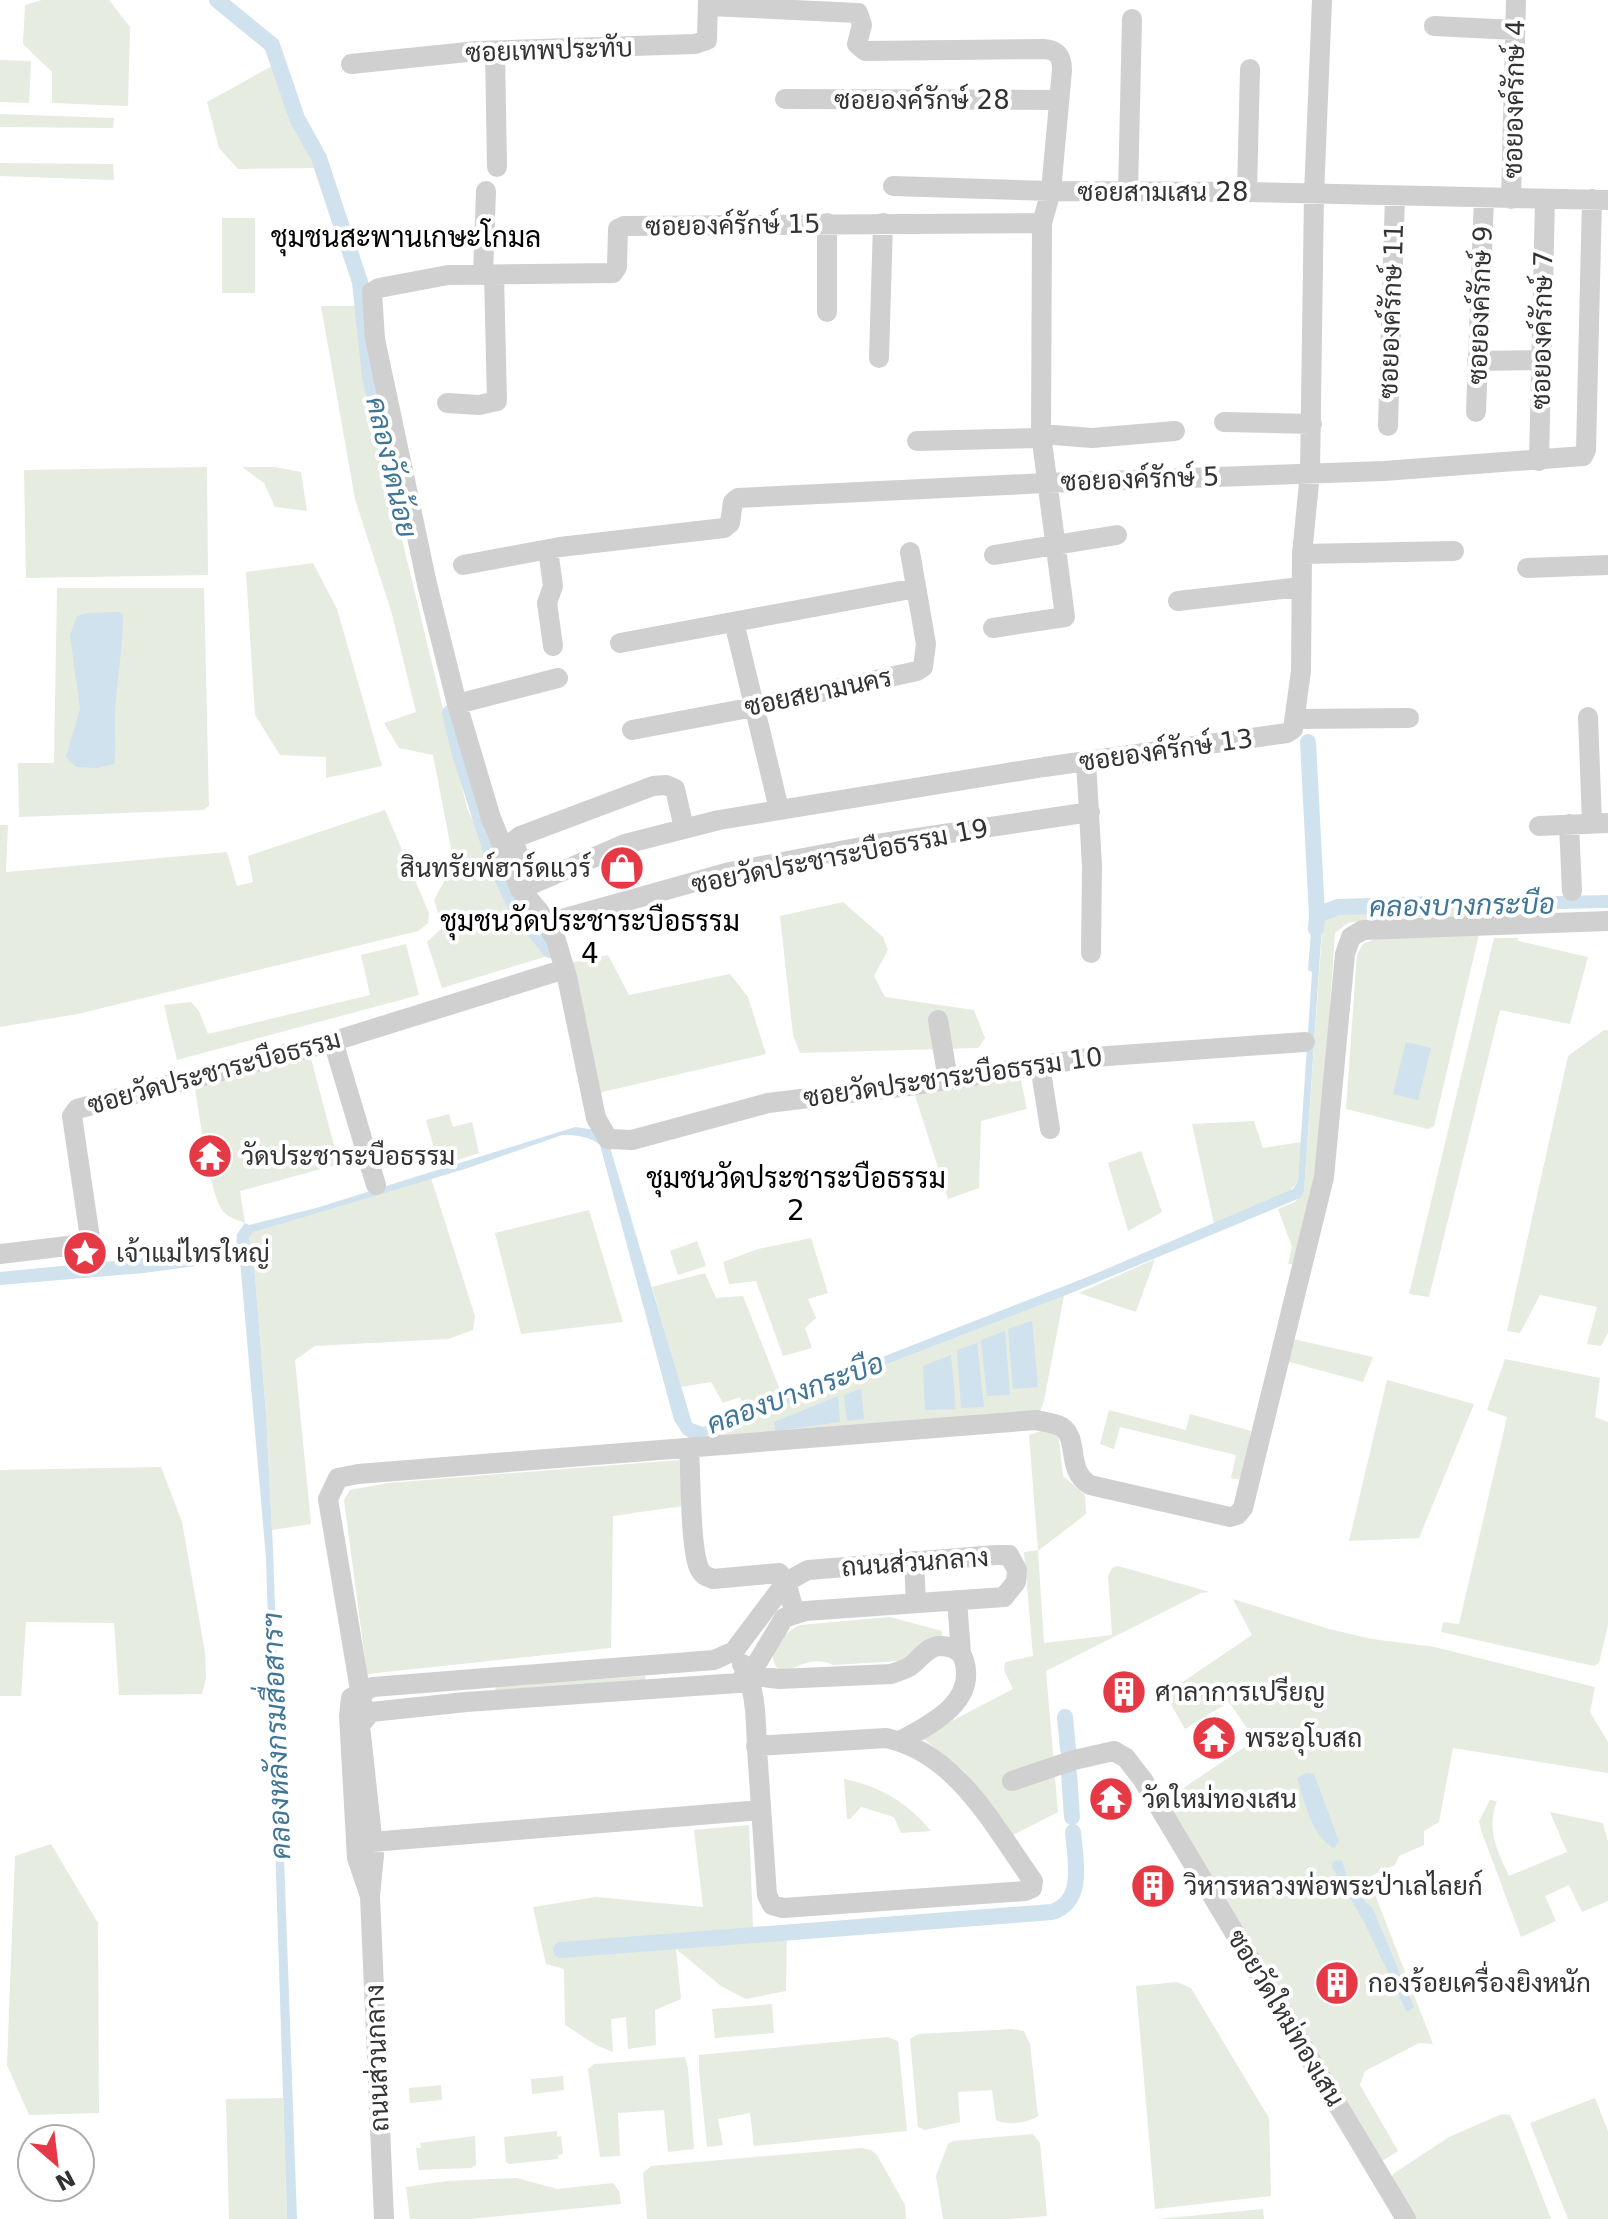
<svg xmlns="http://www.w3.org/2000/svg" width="1608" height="2219" font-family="'DejaVu Sans',Sarabun,sans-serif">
	<rect width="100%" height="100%" fill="#fff"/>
	<path fill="#e6ecdf" d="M42,0H109L130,27L128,106L52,103V72L23,44L25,5Z
		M0,60L31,61L29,103L0,102Z
		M274,65L290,119L315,168L238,169L219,148L207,102Z
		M0,114L114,118L113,128L0,127Z
		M0,163L113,164L114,180L0,176Z
		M222,218H255V293H222Z
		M321,306H356L363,378L467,808L524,930L551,955L442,988L427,942L443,927L434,900L454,864L433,755L399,748L384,723L416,712L392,614L355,499Z
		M207,467L208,575L26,578L24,470Z
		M242,467H275L301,472L307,511L275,507L264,483Z
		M313,563L337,609L382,766L326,778V757L280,755L255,715L246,572Z
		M57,588H204L209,806L203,810L19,817L18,763H54Z
		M385,810L429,913L428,923L418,931L78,1014L0,1027V825H8L6,872L227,852L237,886L253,882L248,856Z
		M843,902L883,937L888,950L874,976L885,997L974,1010L985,1038L978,1048L800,1053L793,1035L780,916Z
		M1415,907L1498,910L1499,919L1383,917L1348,923L1335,933L1319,1165L1296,1264H1288L1292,1247L1278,1209L1295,1202L1304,1192L1323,917L1337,910Z
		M1480,930L1434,1126L1428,1129L1346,1109L1357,954L1363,944L1379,937Z
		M1494,938H1518V941L1588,957L1570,1024L1500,1010L1429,1297L1409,1294Z
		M406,944L419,995L177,1060L164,1005L191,1002L199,1011L208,1034L370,995L361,955Z
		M608,955L629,995L730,974L748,997L766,1054L598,1093L570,963Z
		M1604,1030H1608V1333L1601,1346L1587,1344L1597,1307L1540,1295L1520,1333L1507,1331L1568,1056Z
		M309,1051L339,1164L240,1191L245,1223C238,1220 228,1218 223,1211C209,1194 199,1109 194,1083Z
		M1019,1071L1027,1109L981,1121L979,1188L948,1199L913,1089Z
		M449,1114L453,1127L472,1122L479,1153L439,1166L426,1120Z
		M1254,1121L1263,1148L1301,1142L1298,1181L1289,1192L1214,1224L1192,1124Z
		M1141,1151L1162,1212L1128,1231L1108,1163Z
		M431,1178L475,1316L473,1330L448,1339L315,1346L295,1360L311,1524L272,1530L266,1413L255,1276L249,1238L253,1232L266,1226Z
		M589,1210L623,1322L521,1334L495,1233Z
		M811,1238L828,1293L808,1299L816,1318L805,1328L812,1348L783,1356L756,1281L729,1284L723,1262L758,1249Z
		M697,1241L706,1266L678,1275L670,1251Z
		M1155,1259L1136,1312L1079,1293Z
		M705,1273L716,1298L743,1296L782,1395L745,1410L740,1397L723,1403L711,1382L681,1387L652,1287Z
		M1064,1296L1044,1401L1040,1411L692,1440L721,1431L861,1374Z
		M1293,1339L1373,1357L1363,1382L1286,1361Z
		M1505,1359L1600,1378L1595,1417L1608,1422V1625L1599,1663L1594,1666L1441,1632L1443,1622L1459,1624L1507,1417L1487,1410Z
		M1387,1380L1474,1404L1419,1538L1349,1541Z
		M1109,1410L1186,1430L1190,1414L1251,1431L1242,1480L1231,1478L1236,1455L1120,1427L1114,1449L1100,1444Z
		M1041,1431L1058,1433L1063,1476L1085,1495L1086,1514L1038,1551L1044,1643L1112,1635L1108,1576L1112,1568L1118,1566L1210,1592L1201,1593L1046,1671L1058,1812L1013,1835L965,1772L921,1737L1013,1689L1004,1670L1005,1662L1033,1656L1024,1552L1038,1550L1029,1435Z
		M679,1460L683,1506L613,1516L611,1648L367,1674L344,1500L350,1490L388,1483Z
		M161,1467L182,1522L205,1652L206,1679L202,1694L119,1695L114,1623L26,1622L21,1696H0V1470Z
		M1233,1599L1329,1629L1372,1639L1435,1647L1595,1687L1590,1712L1608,1742V1773L1453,1748L1439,1822L1424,1831V1845L1399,1856L1395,1865L1373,1875L1374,1892L1433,2044L1419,2043L1365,2071L1360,2085L1398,2151L1381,2162L1164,1801L1255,1740L1229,1702L1185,1729L1165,1694L1252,1635Z
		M890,1617L942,1631V1638L901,1661L833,1665C817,1656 798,1665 783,1673C760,1658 781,1634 800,1625Z
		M645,1676L646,1680L497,1691L495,1689L497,1686Z
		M844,1779C880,1786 908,1803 931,1831L901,1833L894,1817L861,1807L850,1819H847Z
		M1490,1800L1497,1801C1486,1829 1497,1850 1509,1876L1567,1852L1550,1812L1603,1823L1608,1842V1901L1582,1912L1569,1885L1545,1896L1556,1921L1521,1937L1481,1830L1479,1821Z
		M749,1825L753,1927L787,1925L786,1991L746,1999L721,1986L676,1949L681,1999L655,2010L656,2045L628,2049L626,2017L611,2019L613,2052L596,2045L565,2025L564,1969L546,1964L533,1907L596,1897L703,1907L694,1830Z
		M51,1844L98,1923L99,2113L29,2115L7,2065L15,1856Z
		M1177,1982L1191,1988L1269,2118L1271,2196L1155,2209L1136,1986Z
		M772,2004L774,2033L715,2038L712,2009Z
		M1012,2029L1024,2031L1030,2044L1038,2116C1028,2123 1006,2126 996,2120L992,2090L958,2092L960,2122L925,2130L918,2127L910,2039L918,2034Z
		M887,2037L898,2041L907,2131L754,2146L750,2113L718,2119L723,2145L707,2147L699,2071V2055Z
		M685,2057L688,2068L694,2149L668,2152L664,2110L618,2113L620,2156L600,2157L588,2069L594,2064Z
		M563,2076L564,2090L532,2094L531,2079Z
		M441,2085L442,2100L410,2103L409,2088Z
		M283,2098L287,2219H229L226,2099Z
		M1595,2098L1608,2131V2219H1568L1530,2123Z
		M1502,2114L1510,2115L1514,2123L1551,2219H1414L1391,2180L1393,2174L1449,2137Z
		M557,2131V2137L561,2136L563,2154L558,2155V2159L509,2164L506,2162L504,2137Z
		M1033,2134L1040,2143L1047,2216L1010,2219H943L936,2176L948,2144L953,2141Z
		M475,2136L476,2165L471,2168L419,2170L416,2148H421L420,2143Z
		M862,2148L871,2150L877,2155L905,2205L906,2219H647L643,2173L651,2166Z
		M517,2178L557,2189L613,2183L619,2191L621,2204L470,2219H410L406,2187L447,2181Z
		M1263,2209L1264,2219H1157Z"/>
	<path fill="#cfe2ee" d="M118,612L123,615C123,647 117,680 115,712C114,729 117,747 114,764L97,768L76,767L66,757L80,709L70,635L77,616L89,613Z
		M1608,895V908L1516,910V897Z
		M1500,897L1498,910L1415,907L1414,898Z
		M1313,907L1323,910L1304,1192L1300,1198L1064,1296L861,1374L721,1431L692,1440L683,1434L674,1420L600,1145C590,1136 575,1135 562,1135L465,1169L253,1232L249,1238L255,1276L266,1413L273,1550L297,2219H287L266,1558L240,1260L144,1273L0,1285V1272L236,1249L237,1234L245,1223L249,1225L316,1208L575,1127L598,1130L609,1144L692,1423L703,1427L1090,1276L1293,1189L1298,1181L1312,972L1308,970Z
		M1406,1042L1431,1048L1418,1100L1393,1094Z
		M1032,1321L1038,1387L1013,1389L1008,1329Z
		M1005,1331L1010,1395L987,1396L981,1340Z
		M977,1343L984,1407L961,1408L957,1350Z
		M951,1355L956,1409L925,1410L923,1366Z
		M861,1389L864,1419L847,1421L844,1395Z
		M838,1396L840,1422L775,1431L774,1422Z
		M1307,1773L1314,1774L1339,1841L1334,1848C1312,1837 1304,1800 1297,1778Z
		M1342,1860L1349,1885L1373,1909L1414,2007L1407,2012L1364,1922L1332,1867L1333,1861Z"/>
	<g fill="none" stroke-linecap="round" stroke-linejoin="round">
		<path stroke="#cfe2ee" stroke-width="16" d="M217,0L272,45L297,118L319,158L360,282L370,377L396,484
			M450,713L460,754L494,860L518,911L550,950
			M1308,742L1317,915
			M1478,904H1534
			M1316,929L1317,915L1338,907L1434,904
			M1065,1717L1068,1749
			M1069,1773L1072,1817
			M561,1950L1052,1912C1086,1901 1075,1858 1073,1832"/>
		<path stroke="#d0d0d0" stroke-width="20" d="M709,6L858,13L862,25L857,44L865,51L1044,49C1057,50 1062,56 1062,70L1051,191L893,186
			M1434,26L1515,30
			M495,51L497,167
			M351,64L477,51L695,44L707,40L708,0
			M785,99L1059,100
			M1128,192L1132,19
			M1247,192L1250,69
			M1511,199L1516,0
			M827,223V312
			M1042,223L624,226L618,229L617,267L613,273L448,275L379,288L372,292L375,339L427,584L457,704L491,818L520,889L539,911L556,940L567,977L596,1118L608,1139L632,1140L768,1103L908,1086L1094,1057L1305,1042
			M483,275L486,191
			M879,358L883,223
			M1477,361L1542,360
			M447,403L479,405L497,401L494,275
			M1476,412L1484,198
			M1224,422L1312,424
			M1388,426L1395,197
			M1041,434L1092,438L1175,431
			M917,441L1041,438
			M1539,461L1545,199
			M548,550L553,586L547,603L553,646
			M1302,554L1454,551
			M994,555L1117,535
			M463,565L560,547L724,528L730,523L733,502L738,498L1046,483L1384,471L1583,456L1586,450L1592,199
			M1527,568L1608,565
			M1178,601L1300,587
			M734,622L779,809
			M993,628L1065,617L1041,434L1042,223L1051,191L1247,192L1608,200
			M620,643L916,588
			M457,704L558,678
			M1588,717L1592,823
			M1296,719L1409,718
			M632,730L754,707L917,671L923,667L926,644L910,552
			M1086,761L1092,866L1091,953
			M1569,824L1572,891
			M1539,826L1608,823
			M522,864L515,845V840L520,836L653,786L666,785L675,789L684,828
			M523,893L530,885L625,844L719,820L1044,767L1287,733L1293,729L1301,671L1302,554L1310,473L1314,195L1322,0
			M548,926L555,921L730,872L877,844L1090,812
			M938,1020L948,1080
			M333,1041L376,1185
			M1040,1065L1050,1129
			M0,1254L84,1244L90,1238L72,1116L77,1109L331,1042L565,969
			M689,1450C691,1477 690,1546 699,1568C702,1575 707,1577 713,1579L779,1573L786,1582L795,1614
			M914,1561L916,1603
			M957,1600L961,1653
			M742,1664C759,1692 755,1732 758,1763C761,1807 764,1851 767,1895L772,1905L783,1908L1025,1891L1032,1888L1033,1881C994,1827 957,1753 886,1738L756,1746
			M748,1675L779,1679L891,1674C897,1672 904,1670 909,1667C920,1660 926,1647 939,1646C950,1646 961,1650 964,1660C977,1703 929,1725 900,1741
			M362,1702L328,1499L338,1478L358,1474L1036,1420C1044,1422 1055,1423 1062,1427C1080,1440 1065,1470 1090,1485L1230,1517L1237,1515L1243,1508L1324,1177L1345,954L1351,937L1363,930L1608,921
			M1012,1781L1074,1760L1114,1751L1126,1758L1143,1780L1406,2219
			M359,1843L761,1810
			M370,1896L357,1858L349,1716L351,1698L373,1687L714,1660L734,1651L786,1582L808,1570L996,1555H1009L1017,1570L1016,1582L1004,1597L805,1611L784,1618L759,1660L738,1683L466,1702L371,1712L360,1725L374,1855L370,1896L384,2219"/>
	</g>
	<defs>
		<g id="shop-disc" transform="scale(2.3)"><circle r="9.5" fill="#e63946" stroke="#fff"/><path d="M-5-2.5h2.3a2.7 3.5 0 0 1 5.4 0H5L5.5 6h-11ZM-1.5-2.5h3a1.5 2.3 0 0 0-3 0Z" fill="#fff"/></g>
		<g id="temple-disc" transform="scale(2.3)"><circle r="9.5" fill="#e63946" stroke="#fff"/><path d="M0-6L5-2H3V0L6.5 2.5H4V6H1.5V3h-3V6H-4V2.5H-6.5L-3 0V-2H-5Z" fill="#fff"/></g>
		<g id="sight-disc" transform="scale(2.3)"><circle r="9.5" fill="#e63946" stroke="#fff"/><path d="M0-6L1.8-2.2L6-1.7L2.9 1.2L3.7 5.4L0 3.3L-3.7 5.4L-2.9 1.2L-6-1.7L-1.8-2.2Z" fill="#fff"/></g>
		<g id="building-disc" transform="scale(2.3)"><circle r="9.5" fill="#e63946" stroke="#fff"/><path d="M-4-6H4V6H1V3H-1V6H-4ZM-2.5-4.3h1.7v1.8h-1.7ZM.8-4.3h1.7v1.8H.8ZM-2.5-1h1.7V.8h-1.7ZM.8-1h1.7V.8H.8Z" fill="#fff"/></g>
	</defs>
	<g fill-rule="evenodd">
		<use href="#shop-disc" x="622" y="868"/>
		<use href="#temple-disc" x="210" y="1156"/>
		<use href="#sight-disc" x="85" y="1253"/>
		<use href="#building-disc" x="1124" y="1692"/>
		<use href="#temple-disc" x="1214" y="1738"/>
		<use href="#temple-disc" x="1111" y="1799"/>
		<use href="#building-disc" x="1153" y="1886"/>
		<use href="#building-disc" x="1337" y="1983"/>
	</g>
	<g text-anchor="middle" stroke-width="8" stroke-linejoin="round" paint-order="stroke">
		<g font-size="26" fill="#333" stroke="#fff">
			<text transform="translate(549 50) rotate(-2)" y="9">ซอยเทพประทับ</text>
			<text transform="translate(1514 99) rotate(-89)" y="9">ซอยองค์รักษ์ 4</text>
			<text x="922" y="109">ซอยองค์รักษ์ 28</text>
			<text x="1163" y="201">ซอยสามเสน 28</text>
			<text transform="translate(733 225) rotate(-1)" y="9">ซอยองค์รักษ์ 15</text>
			<text transform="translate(1480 305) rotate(-88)" y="9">ซอยองค์รักษ์ 9</text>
			<text transform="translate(1391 311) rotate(-88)" y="9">ซอยองค์รักษ์ 11</text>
			<text transform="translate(1542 330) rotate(-89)" y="9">ซอยองค์รักษ์ 7</text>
			<text transform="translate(1140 479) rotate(-2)" y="9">ซอยองค์รักษ์ 5</text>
			<text transform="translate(818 692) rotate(-12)" y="9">ซอยสยามนคร</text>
			<text transform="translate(1166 750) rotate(-8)" y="9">ซอยองค์รักษ์ 13</text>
			<text transform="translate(840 856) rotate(-11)" y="9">ซอยวัดประชาระบือธรรม 19</text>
			<text transform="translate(214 1072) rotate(-15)" y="9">ซอยวัดประชาระบือธรรม</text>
			<text transform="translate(953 1077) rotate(-8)" y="9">ซอยวัดประชาระบือธรรม 10</text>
			<text transform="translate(915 1562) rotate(-4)" y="9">ถนนส่วนกลาง</text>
			<text transform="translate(1286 2018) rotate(59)" y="9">ซอยวัดใหม่ทองเสน</text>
			<text transform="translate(377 2058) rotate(-92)" y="9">ถนนส่วนกลาง</text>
		</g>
		<g font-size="26" fill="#333" stroke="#fff" text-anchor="start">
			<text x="591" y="877" text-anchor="end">สินทรัยพ์ฮาร์ดแวร์</text>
			<text x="241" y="1165">วัดประชาระบือธรรม</text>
			<text x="116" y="1262">เจ้าแม่ไทรใหญ่</text>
			<text x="1155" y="1701">ศาลาการเปรียญ</text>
			<text x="1245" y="1747">พระอุโบสถ</text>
			<text x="1142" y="1808">วัดใหม่ทองเสน</text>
			<text x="1184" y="1895">วิหารหลวงพ่อพระป่าเลไลยก์</text>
			<text x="1368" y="1992">กองร้อยเครื่องยิงหนัก</text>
		</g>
		<g font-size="28" fill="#000" stroke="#fff">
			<text x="406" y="247">ชุมชนสะพานเกษะโกมล</text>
			<text x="590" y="931">ชุมชนวัดประชาระบือธรรม<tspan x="590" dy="32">4</tspan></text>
			<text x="796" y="1188">ชุมชนวัดประชาระบือธรรม<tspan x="796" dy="32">2</tspan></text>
		</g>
		<g font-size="28" font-style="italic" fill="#3f7597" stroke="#fff">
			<text transform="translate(392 467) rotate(77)" y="10">คลองวัดน้อย</text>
			<text transform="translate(1462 905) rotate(-1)" y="10">คลองบางกระบือ</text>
			<text transform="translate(795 1393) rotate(-20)" y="10">คลองบางกระบือ</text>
			<text transform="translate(276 1736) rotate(-92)" y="10">คลองหลังกรมสื่อสารฯ</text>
		</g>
	</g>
	<g transform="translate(56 2163) rotate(152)"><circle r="38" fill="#ffffff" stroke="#adadad" stroke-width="2"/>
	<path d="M0-6L14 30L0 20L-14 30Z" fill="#e63946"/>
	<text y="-12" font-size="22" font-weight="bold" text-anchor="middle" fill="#333333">N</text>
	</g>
</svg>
